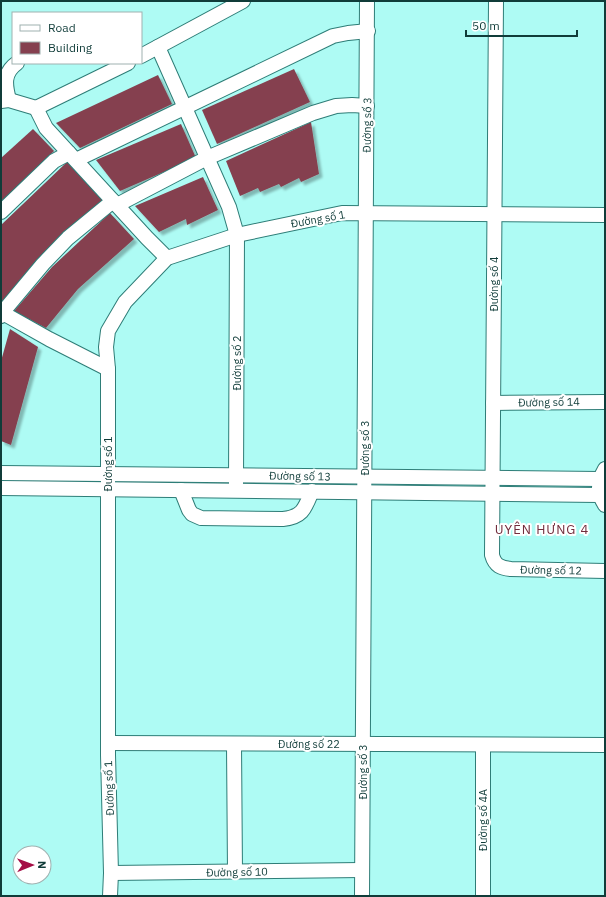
<svg xmlns="http://www.w3.org/2000/svg" width="606" height="897" font-family="'IBM Plex Sans',sans-serif">
  <style>
    .building { fill: #85404f; filter: url(#shadow) }
    .lines { fill: none; stroke-linecap: round; stroke-linejoin: round }
    .minor-casing { stroke: #2e7d77; stroke-width: 16 }
    .minor { stroke: #fff; stroke-width: 14 }
    .labels { text-anchor: middle; stroke-width: 4; stroke-linejoin: round; paint-order: stroke }
    .street-label { font-size: 11px; fill: #103c39; stroke: #fff }
    .quarter-label { font-size: 13px; letter-spacing: 1px; fill: #722c3c; stroke: #fff }
  </style>
  <defs>
    <filter id="shadow"><feDropShadow dx="3.5" dy="3.5" stdDeviation="1" flood-color="#0004"/></filter>
  </defs>
  <rect width="100%" height="100%" fill="#aefbf4"/>
  <g class="building">
    <path d="M294 69 310 102 217 144 202 110Z"/>
    <path d="M158 75 172 104 80 148 56 123Z"/>
    <path d="M311 122 319 174 301 182 299 178 281 187 279 184 260 192 258 188 240 196 226 161Z"/>
    <path d="M181 124 196 158 120 191 96 160Z"/>
    <path d="M33 129 54 151 1 202V158Z"/>
    <path d="M67 162 102 200 44 254 1 303V225Z"/>
    <path d="M203 177 218 210 187 225 186 219 159 232 135 206Z"/>
    <path d="M110 213 134 239 78 289 46 328 14 311 52 267Z"/>
    <path d="M10 329 38 347 11 445 1 441V361Z"/>
  </g>
  <g class="lines">
    <g class="minor-casing">
      <g id="minor">
        <path d="M496 1 492 555C495 566 501 568 511 569L605 571"/>
        <path d="M158 47 229 207 237 235 236 484"/>
        <path d="M141 56 243 1"/>
        <path d="M9 100C5 85 3 73 17 63"/>
        <path d="M1 101 9 100 36 108 128 63"/>
        <path d="M36 108 46 128 147 238 167 258"/>
        <path d="M76 160 333 36 348 33 368 31"/>
        <path d="M117 205 207 158 313 113 336 106 352 105 367 106"/>
        <path d="M1 212 54 161 69 153"/>
        <path d="M1 312 49 339 108 369"/>
        <path d="M1 316 2 313 43 264 68 238 113 201"/>
        <path d="M493 403 605 402"/>
        <path d="M605 469C597 483 597 492 605 505"/>
        <path d="M1 473 599 479"/>
        <path d="M1 488 599 495"/>
        <path d="M181 490 189 510 192 514 201 518 283 519C303 517 305 508 312 491"/>
        <path d="M108 743 605 745"/>
        <path d="M234 744 235 872"/>
        <path d="M483 745V896"/>
        <path d="M111 873 362 870"/>
        <path d="M110 896 111 873 108 755V369L106 347 108 331 125 302 167 258 237 235 342 213 605 215"/>
        <path d="M362 896 367 1"/>
      </g>
    </g>
    <use href="#minor" class="minor"/>
  </g>
  <g class="labels">
    <g class="street-label">
      <text transform="translate(367 125) rotate(-89)" y="4">Đường số 3</text>
      <text transform="translate(318 219) rotate(-10)" y="4">Đường số 1</text>
      <text transform="translate(494 284) rotate(-90)" y="4">Đường số 4</text>
      <text transform="translate(237 363) rotate(-90)" y="4">Đường số 2</text>
      <text transform="translate(549 402) rotate(-1)" y="4">Đường số 14</text>
      <text transform="translate(365 448) rotate(-90)" y="4">Đường số 3</text>
      <text transform="translate(108 464) rotate(-90)" y="4">Đường số 1</text>
      <text transform="translate(300 476) rotate(1)" y="4">Đường số 13</text>
      <text transform="translate(551 570) rotate(1)" y="4">Đường số 12</text>
      <text x="309" y="748">Đường số 22</text>
      <text transform="translate(363 772) rotate(-90)" y="4">Đường số 3</text>
      <text transform="translate(109 788) rotate(-92)" y="4">Đường số 1</text>
      <text transform="translate(483 820) rotate(-90)" y="4">Đường số 4A</text>
      <text transform="translate(237 872) rotate(-1)" y="4">Đường số 10</text>
    </g>
    <g class="quarter-label">
      <text x="542" y="534">UYÊN HƯNG 4</text>
    </g>
  </g>
  <rect width="606" height="897" fill="none" stroke="#103c39" stroke-width="4"/>
  <rect x="12" y="12" width="130" height="52" fill="#ffffff" stroke="#9fb1b0"/>
  <rect x="20" y="25" width="20" height="6" fill="#ffffff" stroke="#9fb1b0"/>
  <text x="48" y="32" font-size="12" fill="#103c39">Road</text>
  <rect x="20" y="42" width="20" height="12" fill="#85404f" stroke="#9fb1b0"/>
  <text x="48" y="52" font-size="12" fill="#103c39">Building</text>
  <g transform="translate(32 865) rotate(89)"><circle r="19" fill="#ffffff" stroke="#9fb1b0"/>
  <path d="M0-3L7 15L0 10L-7 15Z" fill="#a50d46"/>
  <text y="-6" font-size="11" font-weight="bold" text-anchor="middle" fill="#103c39">N</text>
  </g>
  <path d="M466 30v6h111v-6" fill="none" stroke="#103c39" stroke-width="2"/>
  <text x="472" y="30" font-size="12" fill="#103c39" stroke="#ffffff" stroke-width="3" paint-order="stroke">50 m</text>
</svg>
